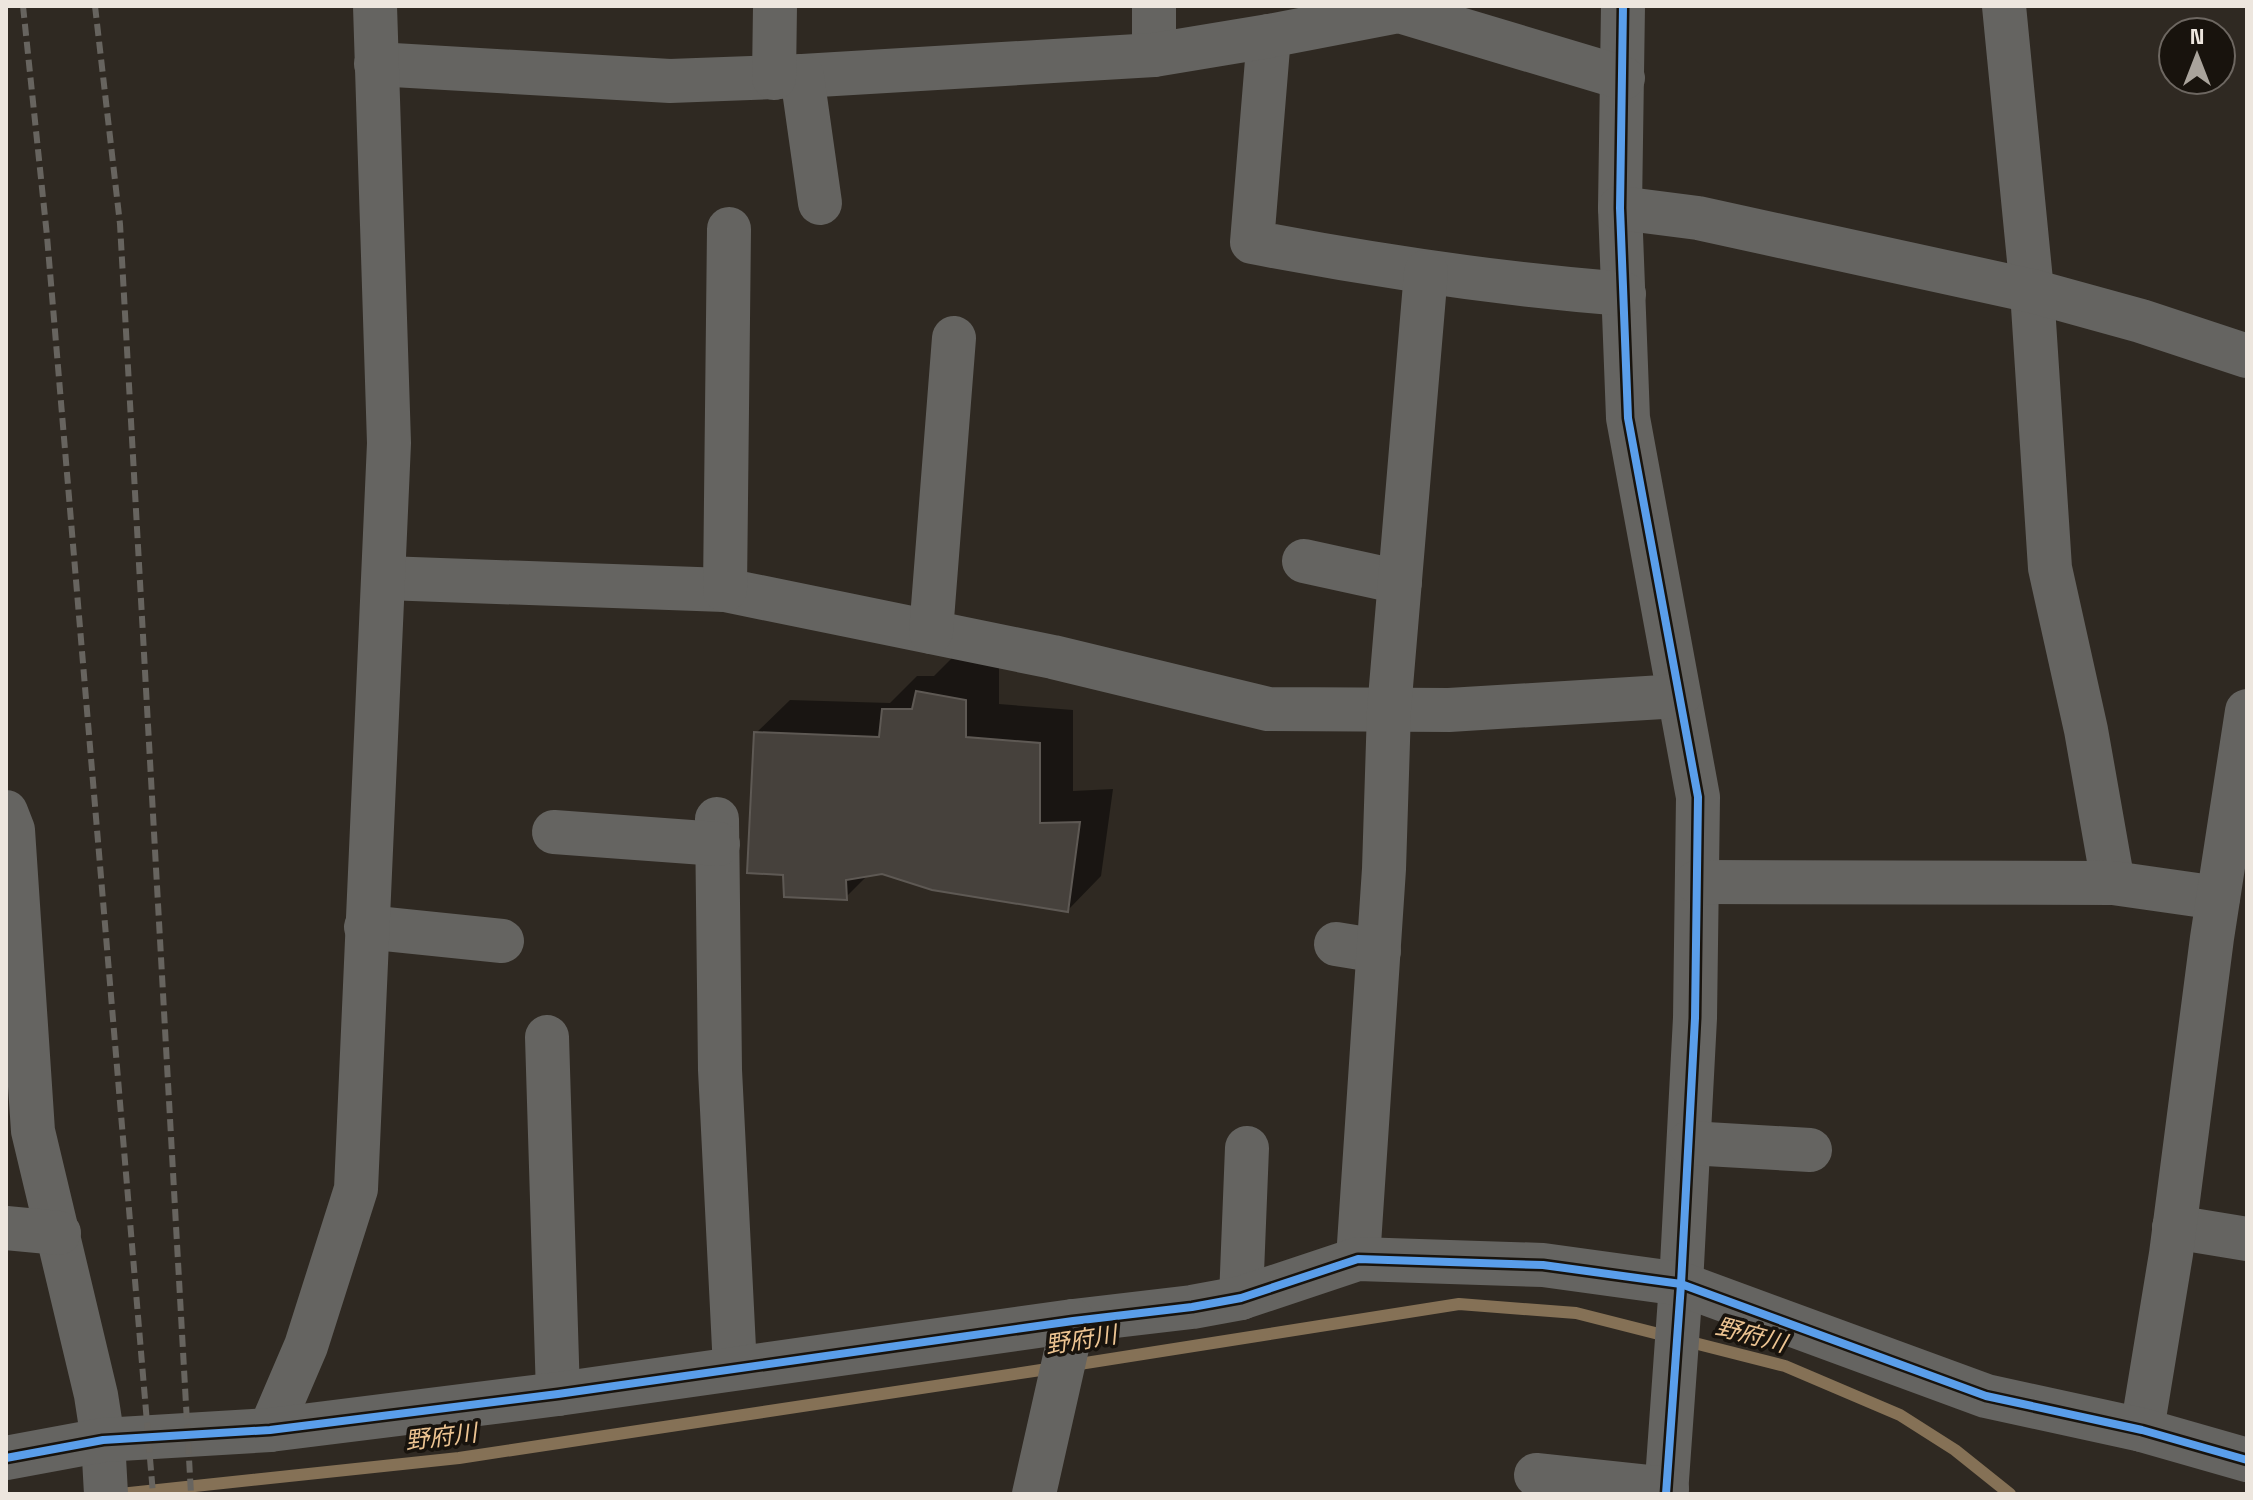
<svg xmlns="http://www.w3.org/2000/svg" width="2253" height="1500" font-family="'Space Grotesk','Noto Sans JP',sans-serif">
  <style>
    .shadow { fill: #0007 }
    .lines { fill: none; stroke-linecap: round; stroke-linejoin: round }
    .stream { stroke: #857156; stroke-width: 12 }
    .building { fill: #46413c; stroke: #5e5954; stroke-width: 2 }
    .minor { stroke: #656461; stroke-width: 44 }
    .rail { stroke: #67645f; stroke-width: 6; stroke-dasharray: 12 6; stroke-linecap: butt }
    .cycleway-casing { stroke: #18130d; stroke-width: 13 }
    .cycleway { stroke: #5a9eea; stroke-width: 8 }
    .labels { text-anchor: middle; stroke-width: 7; stroke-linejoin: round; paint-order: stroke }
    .water-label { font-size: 24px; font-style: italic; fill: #edc492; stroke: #18130d }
  </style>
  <rect width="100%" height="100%" fill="#2f2922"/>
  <path class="shadow" d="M952 658 999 667V704L1073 710V791L1113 789 1101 876 1068 910 882 872 869 874 846 897 785 873 756 733 790 700 890 703 917 676H934Z"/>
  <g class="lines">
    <g class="stream">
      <path d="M1073 1365 1459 1304 1576 1313 1785 1366 1900 1415 1955 1450 2010 1494"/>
      <path d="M120 1494 459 1458 1054 1368"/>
    </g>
  </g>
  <path class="building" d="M916 691 966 700V737L1040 743V823L1080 822 1068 912 932 890 882 874 846 880 847 900 784 897 783 875 747 873 754 732 879 737 882 709H912Z"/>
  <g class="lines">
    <g class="minor">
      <path d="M1623 6 1620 208 1628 418 1698 797 1695 1018 1681 1284 1666 1494"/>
      <path d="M2004 6 2032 291 2050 568 2086 730 2113 883"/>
      <path d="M1269 36 1252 242C1376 266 1499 284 1624 294"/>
      <path d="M1154 55V6"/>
      <path d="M376 64 670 81 802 76 1154 55 1269 36 1399 11 1623 78"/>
      <path d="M802 76 820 203"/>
      <path d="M774 78 775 6"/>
      <path d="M1620 208 1698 218 2032 291 2141 321 2247 356"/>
      <path d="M1304 561 1400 582"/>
      <path d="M385 578 725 590 1053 657 1268 709 1449 710 1679 696"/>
      <path d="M725 590 729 229"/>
      <path d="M931 632 954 338"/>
      <path d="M6 812 13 830 33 1131 96 1395 103 1440 106 1494"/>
      <path d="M717 819 720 1070 735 1368"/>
      <path d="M554 832 718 844"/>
      <path d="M1697 882 2113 883 2218 898"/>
      <path d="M366 927 502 941"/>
      <path d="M1336 944 1379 951"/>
      <path d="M547 1037 558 1394"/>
      <path d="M1689 1143 1810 1150"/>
      <path d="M2174 1227 2247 1239"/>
      <path d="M6 1228 59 1233"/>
      <path d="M1358 1259 1384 869 1389 710 1426 272"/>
      <path d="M1241 1298 1247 1148"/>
      <path d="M270 1430 306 1346 356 1189 389 443 375 6"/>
      <path d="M2142 1430 2171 1254 2212 938 2247 711"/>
      <path d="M6 1458 103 1440 270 1430 558 1394 1073 1321 1192 1307 1241 1298 1358 1259 1543 1265 1681 1284 1986 1396 2142 1430 2247 1460"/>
      <path d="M1536 1475 1667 1489"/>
      <path d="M1034 1494 1073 1321"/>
    </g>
    <g class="rail">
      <path d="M23 6 47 236 153 1494"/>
      <path d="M95 6 120 224 191 1494"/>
    </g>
    <g class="cycleway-casing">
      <g id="cycleway">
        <path d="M1623 6 1620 208 1628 418 1698 797 1695 1018 1681 1284 1666 1494"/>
        <path d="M6 1458 103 1440 270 1430 558 1394 1073 1321 1192 1307 1241 1298 1358 1259 1543 1265 1681 1284 1986 1396 2142 1430 2247 1460"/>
      </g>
    </g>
    <use href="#cycleway" class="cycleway"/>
  </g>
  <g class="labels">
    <g class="water-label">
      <text transform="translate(1751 1335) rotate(15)" y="8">野府川</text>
      <text transform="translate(1081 1340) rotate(-9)" y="8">野府川</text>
      <text transform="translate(441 1437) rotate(-7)" y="8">野府川</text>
    </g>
  </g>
  <rect width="2253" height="1500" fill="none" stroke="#ede6de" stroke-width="16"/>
  <g transform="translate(2197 56)"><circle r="38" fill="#18130d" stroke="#6d6761" stroke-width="2"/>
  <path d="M0-6L14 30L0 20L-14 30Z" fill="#aaa49c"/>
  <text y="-12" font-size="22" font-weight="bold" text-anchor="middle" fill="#ede6de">N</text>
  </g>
</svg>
